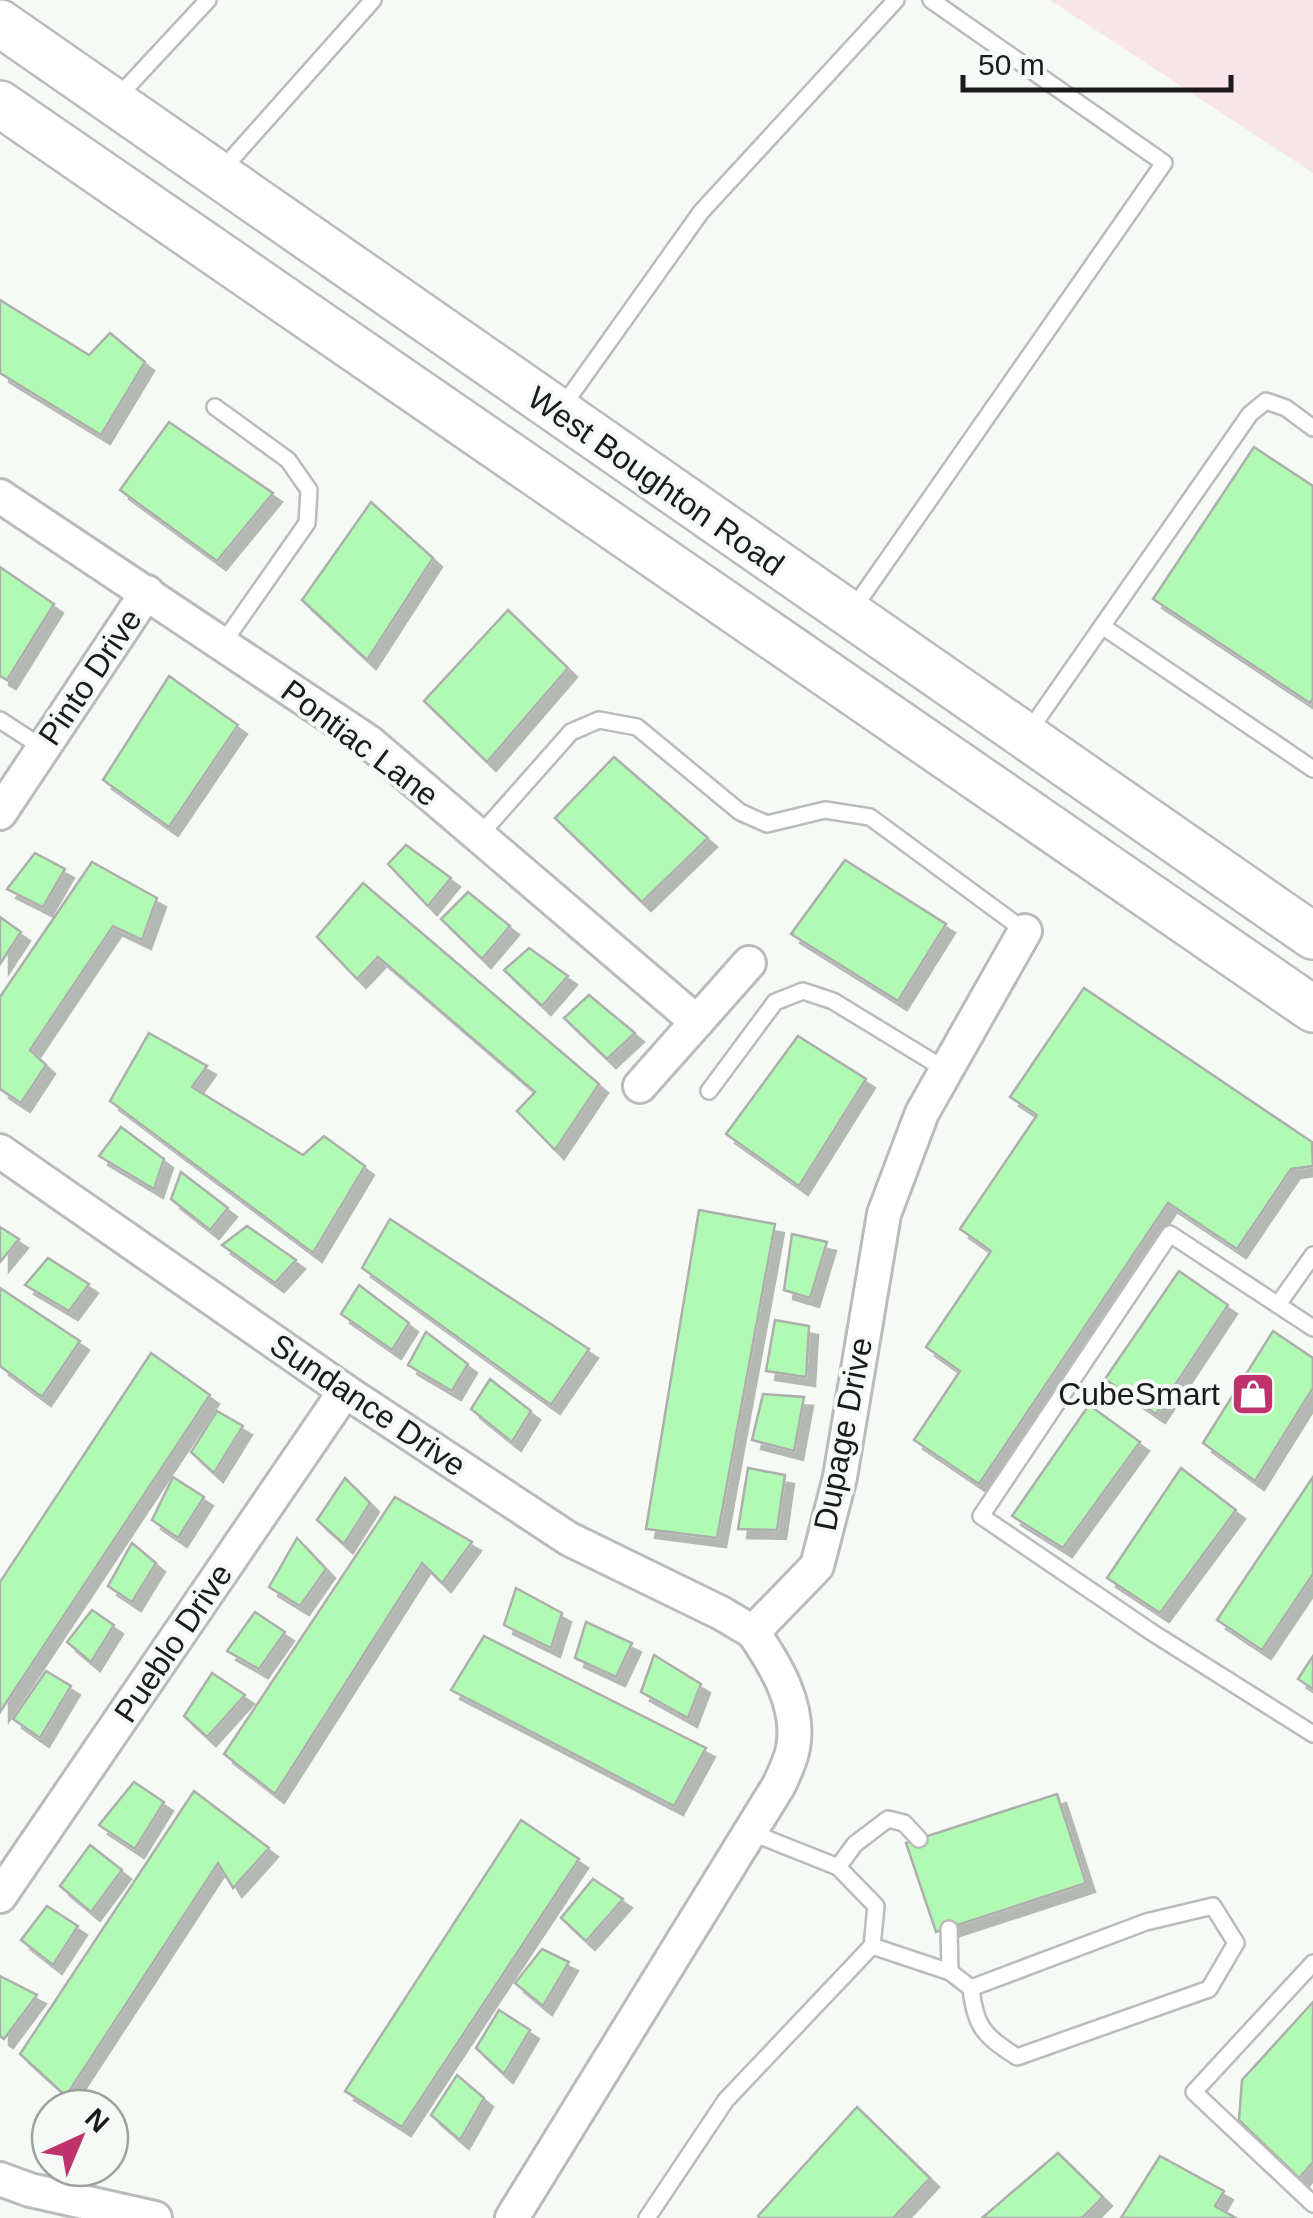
<svg xmlns="http://www.w3.org/2000/svg" width="1313" height="2218" font-family="Helvetica,sans-serif">
  <style>
    .green { fill: #f8e5e9 }
    .building { fill: #b1fab3; stroke: #acafac; stroke-width: 2.5; filter: url(#shadow) }
    .lines { fill: none; stroke-linecap: round; stroke-linejoin: round }
    .service-casing { stroke: #b9bcb9; stroke-width: 20 }
    .minor-casing { stroke: #b9bcb9; stroke-width: 38 }
    .secondary-casing { stroke: #b9bcb9; stroke-width: 50 }
    .service { stroke: #fff; stroke-width: 15 }
    .minor { stroke: #fff; stroke-width: 32 }
    .secondary { stroke: #fff; stroke-width: 45 }
    .labels { text-anchor: middle; stroke-width: 8; stroke-linejoin: round; paint-order: stroke }
    .street-label { font-size: 32px; fill: #1a1b1a; stroke: #f6faf6 }
    .poi-label { font-size: 32px; fill: #1a1b1a; stroke: #f6faf6; text-anchor: end }
  </style>
  <defs>
    <filter id="shadow"><feDropShadow dx="9" dy="9" stdDeviation="0" flood-color="#0004"/></filter>
  </defs>
  <rect width="100%" height="100%" fill="#f6faf6"/>
  <path class="green" d="M1050 0H1313V173Z"/>
  <g class="building">
    <path d="M0 300 89 355 110 333 145 362 101 435 0 373Z"/>
    <path d="M169 422 273 493 217 561 120 490Z"/>
    <path d="M1254 447 1313 486V698L1310 703 1153 599Z"/>
    <path d="M371 502 433 558 367 660 302 600Z"/>
    <path d="M0 567 54 604 7 680 0 676Z"/>
    <path d="M508 610 568 668 487 762 424 701Z"/>
    <path d="M169 676 238 725 169 827 103 780Z"/>
    <path d="M614 757 708 838 642 902 555 818Z"/>
    <path d="M406 845 451 878 428 906 388 864Z"/>
    <path d="M35 853 65 869 43 907 7 889Z"/>
    <path d="M845 860 946 924 898 1001 791 934Z"/>
    <path d="M92 862 157 898 142 940 113 926 30 1050 46 1065 21 1103 0 1089V997Z"/>
    <path d="M363 883 599 1084 555 1150 517 1111 535 1092 378 957 357 979 317 937Z"/>
    <path d="M468 892 510 926 482 959 441 919Z"/>
    <path d="M0 917 21 932 0 964Z"/>
    <path d="M529 948 568 976 542 1006 504 970Z"/>
    <path d="M1084 988 1312 1142 1313 1166 1291 1169 1237 1249 1168 1203 979 1484 914 1440 960 1371 926 1347 991 1251 960 1229 1037 1115 1010 1097Z"/>
    <path d="M589 995 635 1033 607 1059 564 1018Z"/>
    <path d="M149 1033 207 1066 192 1087 303 1155 324 1136 365 1166 313 1253 110 1101Z"/>
    <path d="M798 1036 866 1079 799 1186 726 1134Z"/>
    <path d="M121 1127 164 1159 154 1189 99 1156Z"/>
    <path d="M181 1172 228 1208 210 1230 171 1199Z"/>
    <path d="M699 1210 775 1224 717 1538 646 1529Z"/>
    <path d="M390 1219 589 1349 551 1405 362 1268Z"/>
    <path d="M247 1226 296 1260 275 1283 222 1245Z"/>
    <path d="M0 1227 19 1239 0 1262Z"/>
    <path d="M792 1234 827 1242 810 1298 784 1290Z"/>
    <path d="M48 1258 89 1284 69 1311 25 1285Z"/>
    <path d="M1179 1271 1228 1305 1156 1414 1105 1379Z"/>
    <path d="M359 1285 409 1323 392 1350 341 1314Z"/>
    <path d="M0 1288 80 1341 42 1397 0 1366Z"/>
    <path d="M775 1320 809 1326 806 1377 766 1371Z"/>
    <path d="M1273 1331 1313 1358V1388L1255 1481 1203 1443Z"/>
    <path d="M426 1332 468 1364 452 1391 408 1365Z"/>
    <path d="M151 1353 210 1395 0 1712V1582Z"/>
    <path d="M490 1379 531 1411 512 1442 471 1409Z"/>
    <path d="M763 1394 804 1397 794 1451 752 1440Z"/>
    <path d="M1089 1405 1140 1442 1063 1548 1012 1516Z"/>
    <path d="M217 1411 243 1426 214 1473 191 1452Z"/>
    <path d="M748 1468 785 1475 777 1530 738 1529Z"/>
    <path d="M1181 1468 1236 1510 1160 1613 1107 1578Z"/>
    <path d="M173 1477 204 1497 178 1538 152 1520Z"/>
    <path d="M1313 1477V1574L1262 1650 1217 1620Z"/>
    <path d="M345 1478 370 1503 344 1544 317 1520Z"/>
    <path d="M395 1497 472 1542 442 1583 422 1563 275 1794 224 1754Z"/>
    <path d="M297 1538 326 1569 300 1606 269 1587Z"/>
    <path d="M132 1543 156 1563 132 1602 108 1586Z"/>
    <path d="M516 1588 562 1613 551 1648 504 1625Z"/>
    <path d="M92 1610 114 1625 91 1662 67 1642Z"/>
    <path d="M255 1612 285 1632 259 1669 227 1651Z"/>
    <path d="M586 1622 632 1643 616 1677 575 1658Z"/>
    <path d="M484 1636 706 1748 674 1806 451 1690Z"/>
    <path d="M654 1655 701 1684 688 1718 641 1692Z"/>
    <path d="M1313 1656V1689L1298 1679Z"/>
    <path d="M46 1671 71 1686 40 1738 13 1719Z"/>
    <path d="M212 1673 245 1695 207 1737 184 1716Z"/>
    <path d="M134 1782 164 1802 135 1849 99 1825Z"/>
    <path d="M194 1791 269 1848 233 1888 218 1863 66 2096 20 2054Z"/>
    <path d="M1057 1794 1086 1883 936 1932 906 1843Z"/>
    <path d="M521 1820 579 1859 402 2127 345 2091Z"/>
    <path d="M90 1845 122 1870 91 1912 60 1886Z"/>
    <path d="M593 1879 623 1899 586 1941 561 1918Z"/>
    <path d="M47 1906 78 1926 53 1965 21 1940Z"/>
    <path d="M542 1949 569 1962 543 2006 515 1983Z"/>
    <path d="M0 1976 37 1995 4 2039 0 2036Z"/>
    <path d="M1313 2002V2162L1299 2178 1239 2120 1242 2080Z"/>
    <path d="M499 2010 530 2030 504 2074 476 2048Z"/>
    <path d="M457 2075 484 2098 460 2140 431 2115Z"/>
    <path d="M857 2107 930 2178 893 2218H760L758 2216Z"/>
    <path d="M1058 2153 1103 2197 1082 2218H982Z"/>
    <path d="M1160 2156 1224 2191 1215 2206 1236 2218H1121Z"/>
  </g>
  <g class="lines">
    <g class="service-casing">
      <g id="service">
        <path d="M116 99 208 0"/>
        <path d="M220 172 373 0"/>
        <path d="M215 407 288 460 309 490 307 523 223 643"/>
        <path d="M560 410 701 212 896 0"/>
        <path d="M851 612 1164 163 931 0"/>
        <path d="M1102 626 1313 769"/>
        <path d="M0 720 43 748"/>
        <path d="M1029 731 1250 414 1266 401 1286 408 1313 428"/>
        <path d="M479 836 571 732 599 720 637 727 740 812 767 824 825 810 870 817 1025 931"/>
        <path d="M709 1091 775 1002 803 991 833 1001 946 1070"/>
        <path d="M1279 1303 1313 1255"/>
        <path d="M1313 1328 1170 1234 981 1516 1153 1633 1313 1734"/>
        <path d="M838 1867 855 1844 888 1819 904 1823 919 1839"/>
        <path d="M949 1929 950 1972"/>
        <path d="M872 1946 950 1972 971 1988C975 2028 985 2036 1017 2057L1209 1989 1236 1943 1213 1906 1146 1922 971 1988"/>
        <path d="M1313 1963 1194 2092 1313 2204"/>
        <path d="M647 2218 726 2100 872 1946 876 1906 838 1867 750 1832"/>
      </g>
    </g>
    <g class="minor-casing">
      <g id="minor">
        <path d="M0 496 369 742 697 1022"/>
        <path d="M0 813 147 592"/>
        <path d="M640 1086 749 963"/>
        <path d="M0 1151 345 1391 569 1539 721 1613 753 1632"/>
        <path d="M0 1896 345 1391"/>
        <path d="M0 2179 30 2190 155 2218"/>
        <path d="M512 2218 779 1785C784 1774 791 1760 793 1748 801 1706 775 1664 753 1632L817 1566 840 1477 884 1214 922 1113 1025 931"/>
      </g>
    </g>
    <g class="secondary-casing">
      <g id="secondary">
        <path d="M0 23 1313 936"/>
        <path d="M0 104 1313 1009"/>
      </g>
    </g>
    <use href="#service" class="service"/>
    <use href="#minor" class="minor"/>
    <use href="#secondary" class="secondary"/>
  </g>
  <defs>
    <g id="shop-square" transform="scale(2.25)"><rect x="-9" y="-9" width="18" height="18" rx="4" fill="#be336b" stroke="#f6faf6"/><path d="M-5-2.5h2.3a2.7 3.5 0 0 1 5.4 0H5L5.5 6h-11ZM-1.5-2.5h3a1.5 2.3 0 0 0-3 0Z" fill="#fff"/></g>
  </defs>
  <g fill-rule="evenodd">
    <use href="#shop-square" x="1253" y="1394"/>
  </g>
  <g class="labels">
    <g class="street-label">
      <text transform="translate(656 481) rotate(35)" y="11">West Boughton Road</text>
      <text transform="translate(90 677) rotate(-56)" y="11">Pinto Drive</text>
      <text transform="translate(360 743) rotate(37)" y="11">Pontiac Lane</text>
      <text transform="translate(368 1405) rotate(34)" y="11">Sundance Drive</text>
      <text transform="translate(843 1434) rotate(-79)" y="11">Dupage Drive</text>
      <text transform="translate(173 1643) rotate(-56)" y="11">Pueblo Drive</text>
    </g>
    <g class="poi-label">
      <text x="1220" y="1405">CubeSmart</text>
    </g>
  </g>
  <g transform="translate(80 2138) rotate(44)"><circle r="48" fill="#f6faf6" stroke="#9ea19e" stroke-width="2.5"/>
  <path d="M0-8L18 38L0 25L-18 38Z" fill="#be336b"/>
  <text y="-15" font-size="28" font-weight="bold" text-anchor="middle" fill="#1a1b1a">N</text>
  </g>
  <path d="M963 75v15h268v-15" fill="none" stroke="#1a1b1a" stroke-width="5"/>
  <text x="978" y="75" font-size="30" fill="#1a1b1a" stroke="#f6faf6" stroke-width="8" paint-order="stroke">50 m</text>
</svg>
